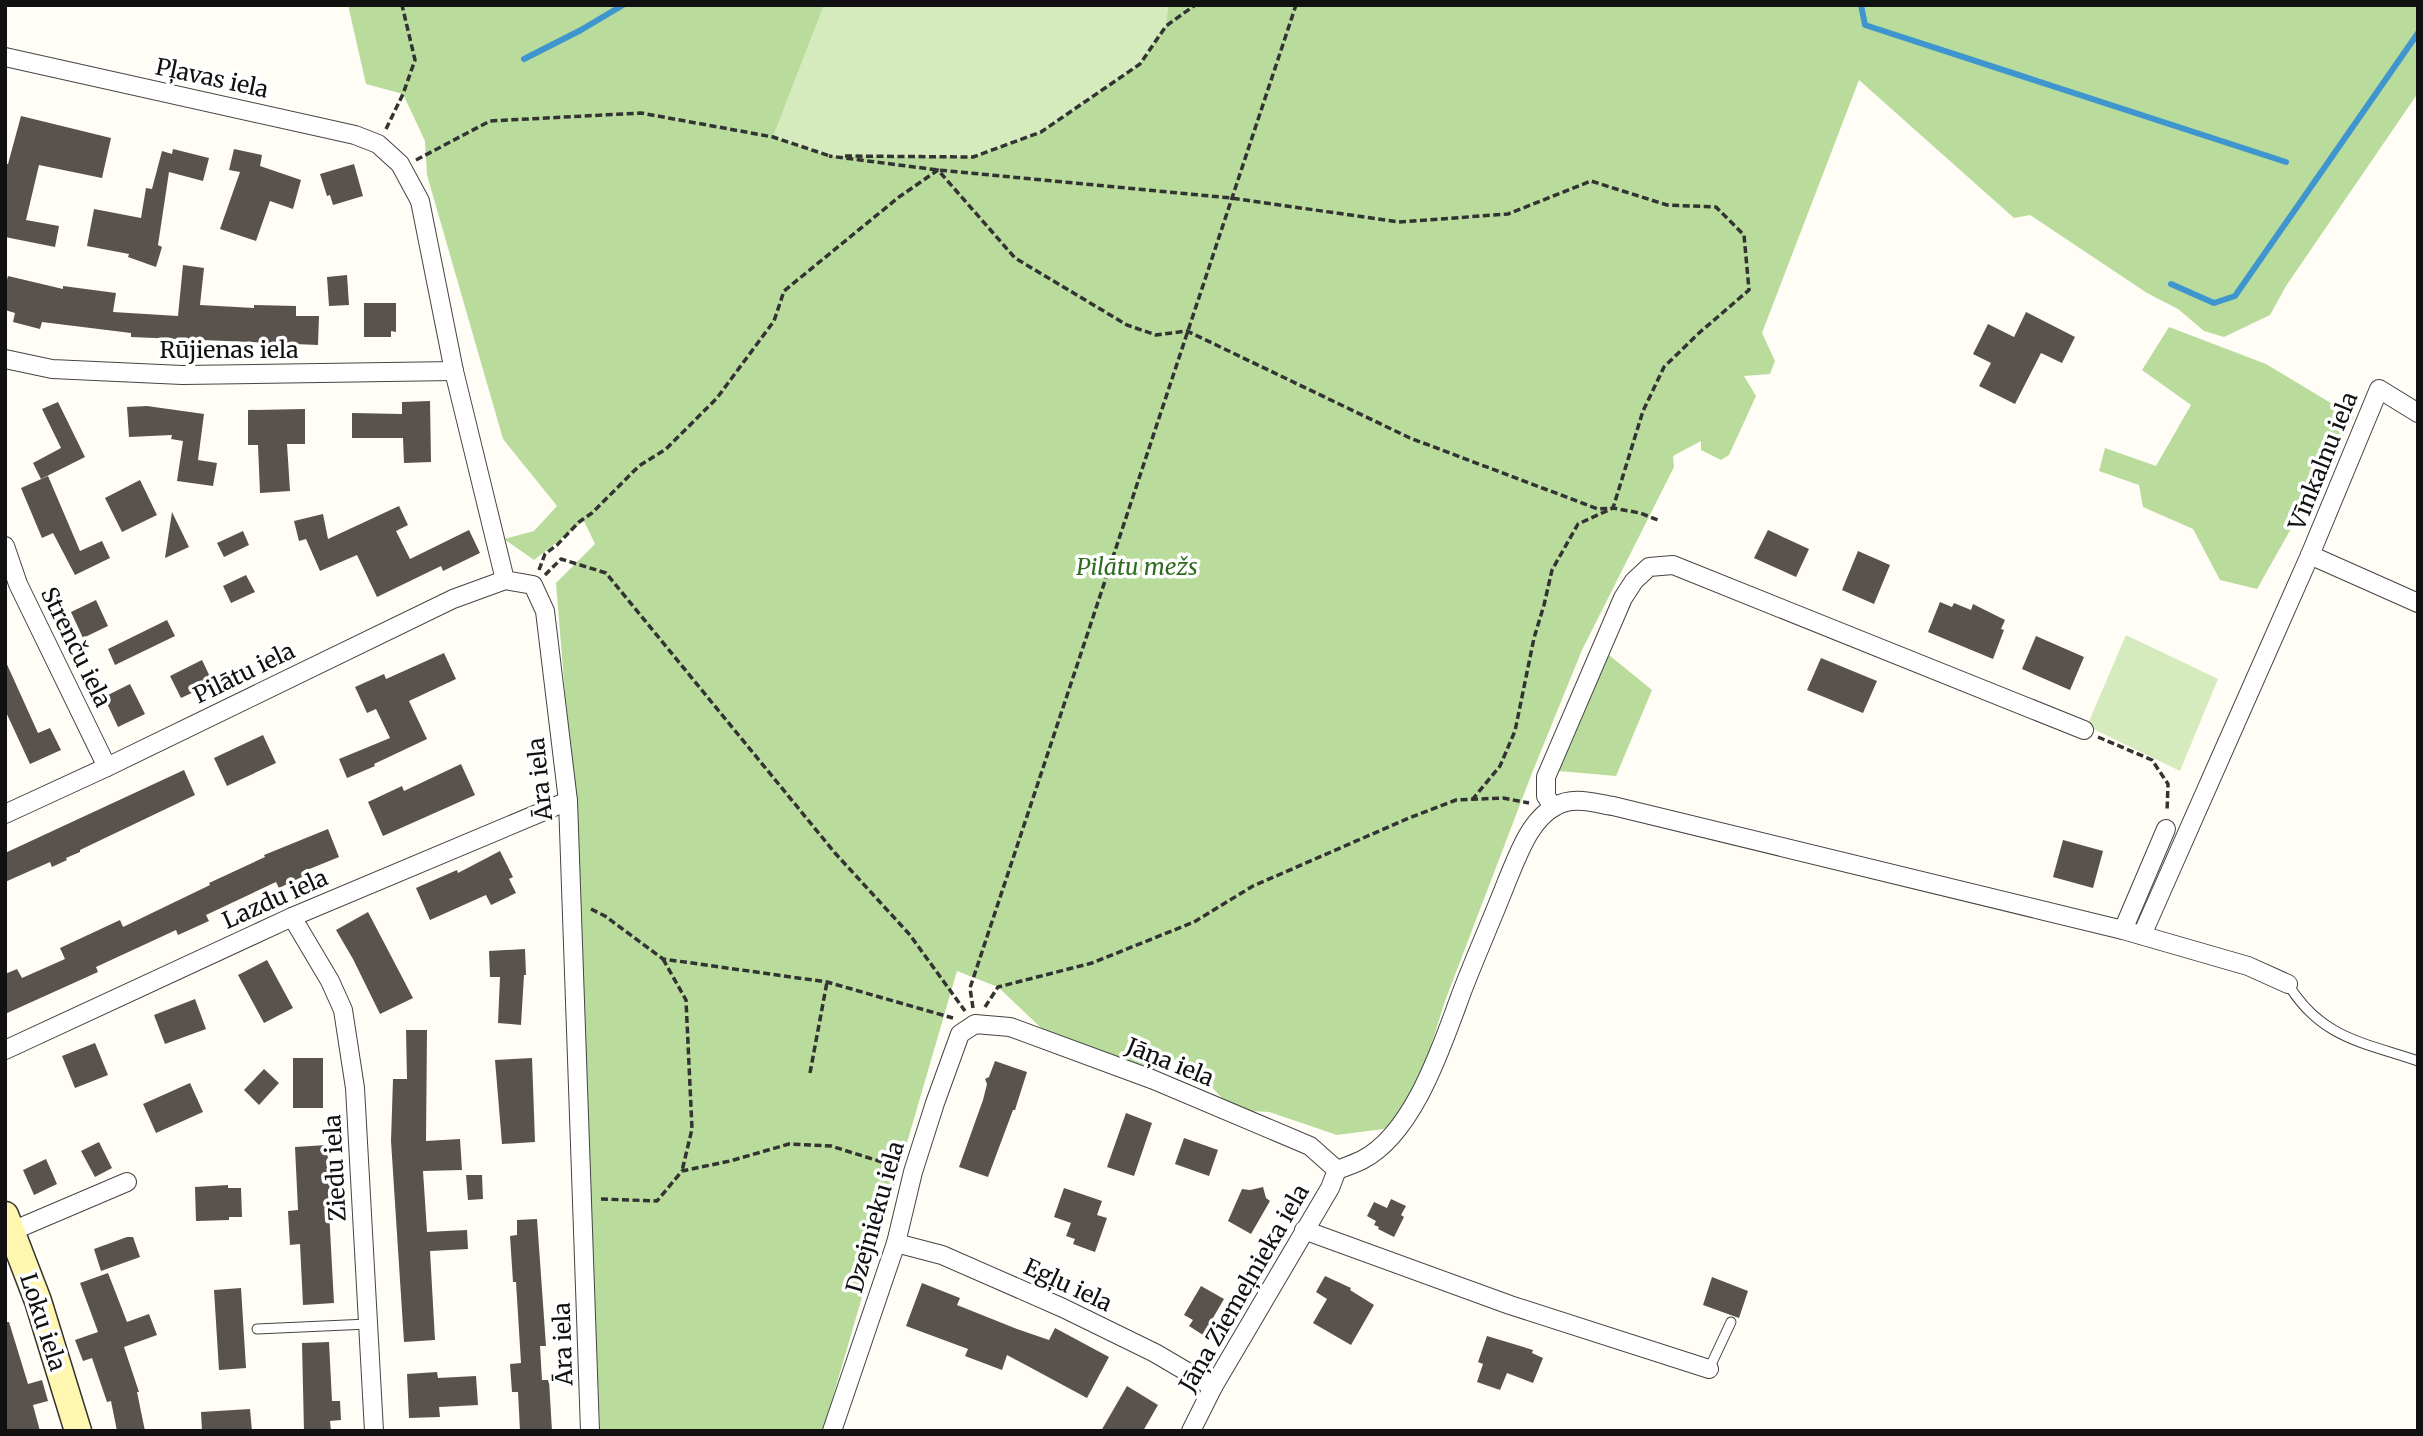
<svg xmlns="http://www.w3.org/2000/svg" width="2423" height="1436" font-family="Merriweather,serif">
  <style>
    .green { fill: #d5ebbd }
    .forest { fill: #b9dc9c }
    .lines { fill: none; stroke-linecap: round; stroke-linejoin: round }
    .stream { stroke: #3f96cf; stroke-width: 6 }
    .building { fill: #5a524d }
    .lane-casing { stroke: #444; stroke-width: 11 }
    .street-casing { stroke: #444; stroke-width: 20 }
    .secondary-casing { stroke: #333; stroke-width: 29 }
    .path { stroke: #333; stroke-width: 3.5; stroke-dasharray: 7 3.5; stroke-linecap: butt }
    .lane { stroke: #fff; stroke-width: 9 }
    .street { stroke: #fff; stroke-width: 18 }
    .secondary { stroke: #fff6b0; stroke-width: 26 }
    .labels { text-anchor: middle; stroke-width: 7; stroke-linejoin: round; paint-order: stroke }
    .street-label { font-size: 23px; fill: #111; stroke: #fff }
    .park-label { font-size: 23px; font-style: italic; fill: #2f6b1f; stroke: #fff }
  </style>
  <rect width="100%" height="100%" fill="#fffdf5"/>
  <g class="green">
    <path d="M824 5H1168L1166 26 1140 64 1041 132 973 157 829 156 773 137Z"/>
    <path d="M2126 635 2218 679 2180 771 2087 726Z"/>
  </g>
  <g class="forest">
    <path d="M348 5H824L773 137 829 156 973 157 1041 132 1140 64 1166 26 1168 5H2418V93L2286 286 2270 315 2224 337 2204 331 2178 309 2147 293 2030 215 2014 218 1859 80 1762 333 1775 361 1770 374 1744 376 1756 396 1729 455 1721 460 1701 450V441L1673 456 1674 467 1582 650 1532 773 1445 1001 1425 1065 1391 1128 1337 1135 1269 1112 1233 1110 1183 1056 1147 1073 1057 1043 998 987 957 971 823 1431H600L574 804 556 583 595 544 584 521 534 560 504 539 534 531 557 506 503 439 427 175 425 141 403 94 366 84Z"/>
    <path d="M2169 327 2266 364 2354 417 2257 589 2220 580 2193 529 2143 507 2139 485 2099 471 2105 448 2156 466 2191 405 2142 370Z"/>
    <path d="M1609 655 1652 690 1616 776 1559 771Z"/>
  </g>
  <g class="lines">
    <g class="stream">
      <path d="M1861 5 1865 25 2286 162"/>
      <path d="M524 59 581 30 623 5"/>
      <path d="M2171 284 2214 303 2235 296 2418 33"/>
    </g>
  </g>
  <g class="building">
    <path d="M21 116 111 138 102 178 39 165 26 220 59 226 55 247 5 237V164H8Z"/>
    <path d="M173 149 209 158 203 181 169 172 158 245 162 247 156 267 128 257 129 254 87 246 94 209 141 218 146 188 152 189 162 151 172 154Z"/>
    <path d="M234 149 262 155 260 166 301 180 293 209 270 201 256 241 220 229 240 172 229 170Z"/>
    <path d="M354 164 363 196 333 205 330 195 327 196 320 174Z"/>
    <path d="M183 265 204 268 200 305 254 308V305L296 306V316H319L318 345 131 337V333L42 322 40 329 13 322 15 313 5 310V287L8 276 63 289V286L116 293 113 312 178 316Z"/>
    <path d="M347 275 349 305 329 306 327 277Z"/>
    <path d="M364 303H396V332L391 331V337H364Z"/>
    <path d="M2026 312 2075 337 2062 363 2041 353 2015 404 1979 386 1991 363 1973 354 1988 324 2014 337Z"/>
    <path d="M430 401 431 462 404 463 403 438H352V413L402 414V402Z"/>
    <path d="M58 402 85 457 41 479 33 463 61 448 42 409Z"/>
    <path d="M147 406 204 414 198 460 217 463 213 486 177 481 183 441 171 439 172 435 129 437 127 407Z"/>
    <path d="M305 409V444H287L290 491 260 493 258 445H248V410Z"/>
    <path d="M48 476 80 551 102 541 110 558 75 575 53 533 42 538 21 488Z"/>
    <path d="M140 480 157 515 122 532 105 498Z"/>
    <path d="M399 506 408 525 396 531 410 559 469 530 480 553 443 571 441 566 377 597 357 555 320 571 306 539 299 541 294 521 323 514 328 539Z"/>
    <path d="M172 512 189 547 165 558Z"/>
    <path d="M1768 530 1809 549 1796 577 1754 558Z"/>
    <path d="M243 531 249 545 224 557 217 543Z"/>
    <path d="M1858 551 1890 565 1874 604 1842 590Z"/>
    <path d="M246 575 255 592 231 603 223 586Z"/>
    <path d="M96 600 108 626 83 638 71 612Z"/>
    <path d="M1940 602 1952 607 1954 603 1971 610 1973 604 2005 620 2001 629 2004 630 1993 659 1928 632Z"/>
    <path d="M167 620 175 636 115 665 108 649Z"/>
    <path d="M2036 636 2084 657 2070 690 2022 669Z"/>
    <path d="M444 653 456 679 409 701 427 739 374 764 375 766 347 778 339 759 390 738 376 709 367 713 355 687 384 674 386 679Z"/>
    <path d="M1821 658 1877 681 1863 713 1807 690Z"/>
    <path d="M5 660 38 733 50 728 61 750 30 764 5 710Z"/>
    <path d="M202 660 213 683 181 698 170 676Z"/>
    <path d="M130 684 145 714 118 727 104 697Z"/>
    <path d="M263 735 276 763 227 786 214 758Z"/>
    <path d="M461 764 475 795 383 836 368 802 402 786 404 791Z"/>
    <path d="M184 770 195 795 80 850V852L66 858 67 860 52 867 50 862 5 882V853Z"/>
    <path d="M328 829 339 857 307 870 308 874 279 888 276 882 206 915 209 921 178 935 176 930 96 967 98 972 5 1014V974L17 969 22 978 65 959 60 948 120 920 123 927 210 885 209 883 265 857 264 855Z"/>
    <path d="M2063 840 2103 851 2093 888 2053 877Z"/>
    <path d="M500 851 513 877 509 879 516 893 491 905 486 895 430 920 416 888 457 870 458 873Z"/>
    <path d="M368 912 413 998 380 1014 353 959 336 930Z"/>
    <path d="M525 949 526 975H524L521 1025 498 1023 500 977H490L489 951Z"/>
    <path d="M267 960 293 1008 264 1023 238 975Z"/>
    <path d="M195 999 206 1029 165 1044 154 1015Z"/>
    <path d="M406 1030H427L426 1141 460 1139 462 1170 423 1171 427 1232 467 1230 468 1249 430 1251 435 1340 404 1342 391 1141 393 1079H407Z"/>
    <path d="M95 1043 108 1075 75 1088 62 1056Z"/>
    <rect x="293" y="1058" width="30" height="50"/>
    <path d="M532 1058 535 1142 502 1144 495 1060Z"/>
    <path d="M995 1061 1027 1072 1015 1110H1013L988 1177 959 1167 983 1100 987 1084 985 1079 989 1077Z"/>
    <path d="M264 1069 279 1083 259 1105 244 1090Z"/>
    <path d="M190 1083 203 1112 156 1133 143 1104Z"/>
    <path d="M1126 1113 1152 1123 1134 1176 1107 1167Z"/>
    <path d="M1184 1138 1218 1150 1209 1176 1175 1164Z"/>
    <path d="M99 1142 112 1168 95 1177 81 1151Z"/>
    <path d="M327 1145 330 1192H328L334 1303 303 1305 300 1244 290 1245 288 1211 298 1210 295 1147Z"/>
    <path d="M46 1159 57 1184 34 1195 23 1170Z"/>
    <path d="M466 1175H482L483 1199 468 1200Z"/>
    <path d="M228 1185V1188H241L242 1217H229V1220L196 1221 195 1187Z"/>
    <path d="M1263 1187 1266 1198 1270 1201 1251 1234 1228 1221 1242 1189 1250 1190Z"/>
    <path d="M1064 1188 1102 1201 1097 1215 1107 1218 1095 1252 1073 1244 1075 1239 1066 1236 1071 1223 1054 1217Z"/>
    <path d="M1391 1199 1406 1206 1401 1215 1404 1217 1394 1237 1378 1229 1379 1227 1374 1225 1376 1221 1367 1216 1374 1202 1387 1208Z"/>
    <path d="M537 1219 546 1346H540L542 1380H549L552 1431H520L518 1392H512L510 1364 521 1363 516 1282H513L510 1236 517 1235V1220Z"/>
    <path d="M127 1237H133L140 1257 101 1271 94 1249Z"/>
    <path d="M108 1273 127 1322 149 1314 157 1335 124 1347 139 1392H137L145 1431H117L111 1401 107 1402 92 1358 83 1361 75 1340 98 1332 80 1283Z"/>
    <path d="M1325 1276 1351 1288 1350 1290 1374 1305 1351 1345 1313 1323 1327 1299 1316 1292Z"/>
    <path d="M1712 1277 1748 1291 1739 1318 1703 1305Z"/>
    <path d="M922 1283 960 1298 957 1305 1017 1329 1049 1340 1055 1328 1109 1357 1087 1398 1007 1355 1002 1370 965 1356 968 1349 906 1326Z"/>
    <path d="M1201 1286 1224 1299 1203 1335 1189 1326 1193 1320 1184 1315Z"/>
    <path d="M241 1288 246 1368 219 1370 214 1290Z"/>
    <path d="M5 1322H9L28 1384 42 1380 48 1401 33 1405 40 1431H7L5 1423Z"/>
    <path d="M1487 1336 1533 1350 1532 1353 1543 1358 1533 1383 1507 1373 1500 1390 1477 1382 1483 1364 1478 1362Z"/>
    <path d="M329 1342 332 1401H340L341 1420 330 1421 331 1431H304L302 1343Z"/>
    <path d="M437 1372 438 1378 476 1376 478 1405 439 1407 440 1417 409 1418 407 1374Z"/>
    <path d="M1127 1386 1158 1405 1143 1431H1101Z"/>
    <path d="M250 1409 252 1431H202L201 1412Z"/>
  </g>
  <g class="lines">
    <g class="lane-casing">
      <g id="lane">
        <path d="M2288 984C2321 1038 2362 1042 2418 1061"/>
        <path d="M257 1329 368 1324"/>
        <path d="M1709 1369 1731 1322"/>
      </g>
    </g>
    <g class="street-casing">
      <g id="street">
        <path d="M5 57 355 135 378 144 400 164 420 201 454 371 505 580 533 585 545 611 568 801 590 1431"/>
        <path d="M5 359 52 369 182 375 454 371"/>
        <path d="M5 546 18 584 107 767"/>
        <path d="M2310 555 2379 389 2418 413"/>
        <path d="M1553 807 1546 796V777L1623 598 1634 581 1649 567 1673 565 2084 730"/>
        <path d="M5 814 107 767 453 599 505 580"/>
        <path d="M292 917 330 981 343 1010 355 1088 374 1431"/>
        <path d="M2123 930 2166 829"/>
        <path d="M2142 935 2310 555 2418 603"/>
        <path d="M5 1050 292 917 568 801"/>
        <path d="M1337 1170C1345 1167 1354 1164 1362 1160 1415 1133 1443 1042 1463 989 1477 953 1493 917 1507 881 1518 855 1530 819 1556 806 1573 796 1594 803 1613 806L2123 930 2248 966 2288 984"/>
        <path d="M1304 1230 1510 1305 1709 1369"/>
        <path d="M12 1231 127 1182"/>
        <path d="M896 1243 942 1255 1063 1308 1155 1353 1213 1387"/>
        <path d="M832 1431 896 1243 913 1172 935 1103 960 1034 975 1024 1010 1027 1154 1080 1310 1146 1337 1170"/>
        <path d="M1191 1431 1213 1387 1330 1188 1337 1170"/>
      </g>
    </g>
    <g class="secondary-casing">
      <path id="secondary" d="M5 1215 38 1301 78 1431"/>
    </g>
    <g class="path">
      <path d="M386 129 403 94 415 60 402 5"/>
      <path d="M845 156 973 157 1041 132 1140 64 1166 26 1195 5"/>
      <path d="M416 160 490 121 641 113 773 137 830 156"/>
      <path d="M539 570 545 554 557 545 579 522 592 513 639 466 666 449 717 398 774 321 784 291 899 197 938 170 1015 258 1127 325 1156 335 1187 331 1410 438 1598 509 1613 508 1643 411 1664 367 1699 333 1749 290 1744 235 1716 207 1667 205 1591 181 1508 214 1399 222 1231 198 938 170 829 156"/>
      <path d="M545 575 561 559 606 573 835 853 910 935 965 1011"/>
      <path d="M2098 737 2152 760 2168 784 2167 812"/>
      <path d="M1472 800 1500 766 1515 731 1534 638 1544 605 1552 570 1578 524 1613 508 1640 513 1658 520"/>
      <path d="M591 909 605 916 663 959 827 982 953 1018"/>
      <path d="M663 959 686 1000 692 1129 682 1171"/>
      <path d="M985 1007 998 987 1092 963 1194 922 1253 886 1409 818 1456 800 1503 798 1529 803"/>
      <path d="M973 1008 970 988 1296 5"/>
      <path d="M810 1073 827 982"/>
      <path d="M601 1199 657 1201 682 1171 730 1161 789 1144 831 1146 898 1167"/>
    </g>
    <use href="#lane" class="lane"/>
    <use href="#street" class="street"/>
    <use href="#secondary" class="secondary"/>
  </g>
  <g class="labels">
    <g class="street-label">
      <text transform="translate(212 78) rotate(12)" y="8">Pļavas iela</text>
      <text x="229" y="358">Rūjienas iela</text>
      <text transform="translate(2323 461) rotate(-68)" y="8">Vīnkalnu iela</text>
      <text transform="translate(76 647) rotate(64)" y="8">Strenču iela</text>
      <text transform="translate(244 673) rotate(-26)" y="8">Pilātu iela</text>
      <text transform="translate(540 779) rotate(-96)" y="8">Āra iela</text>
      <text transform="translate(275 899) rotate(-24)" y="8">Lazdu iela</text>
      <text transform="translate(1170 1062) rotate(22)" y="8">Jāņa iela</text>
      <text transform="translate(335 1168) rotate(-93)" y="8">Ziedu iela</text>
      <text transform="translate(875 1217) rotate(-74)" y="8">Dzejnieku iela</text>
      <text transform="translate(1068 1285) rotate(25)" y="8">Egļu iela</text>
      <text transform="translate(1244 1288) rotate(-60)" y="8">Jāņa Ziemeļnieka iela</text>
      <text transform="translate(43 1322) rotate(72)" y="8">Loku iela</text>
      <text transform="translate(563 1344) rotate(-92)" y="8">Āra iela</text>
    </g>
    <g class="park-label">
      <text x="1137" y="575">Pilātu mežs</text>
    </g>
  </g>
  <rect width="2423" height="1436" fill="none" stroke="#111111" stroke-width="14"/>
</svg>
